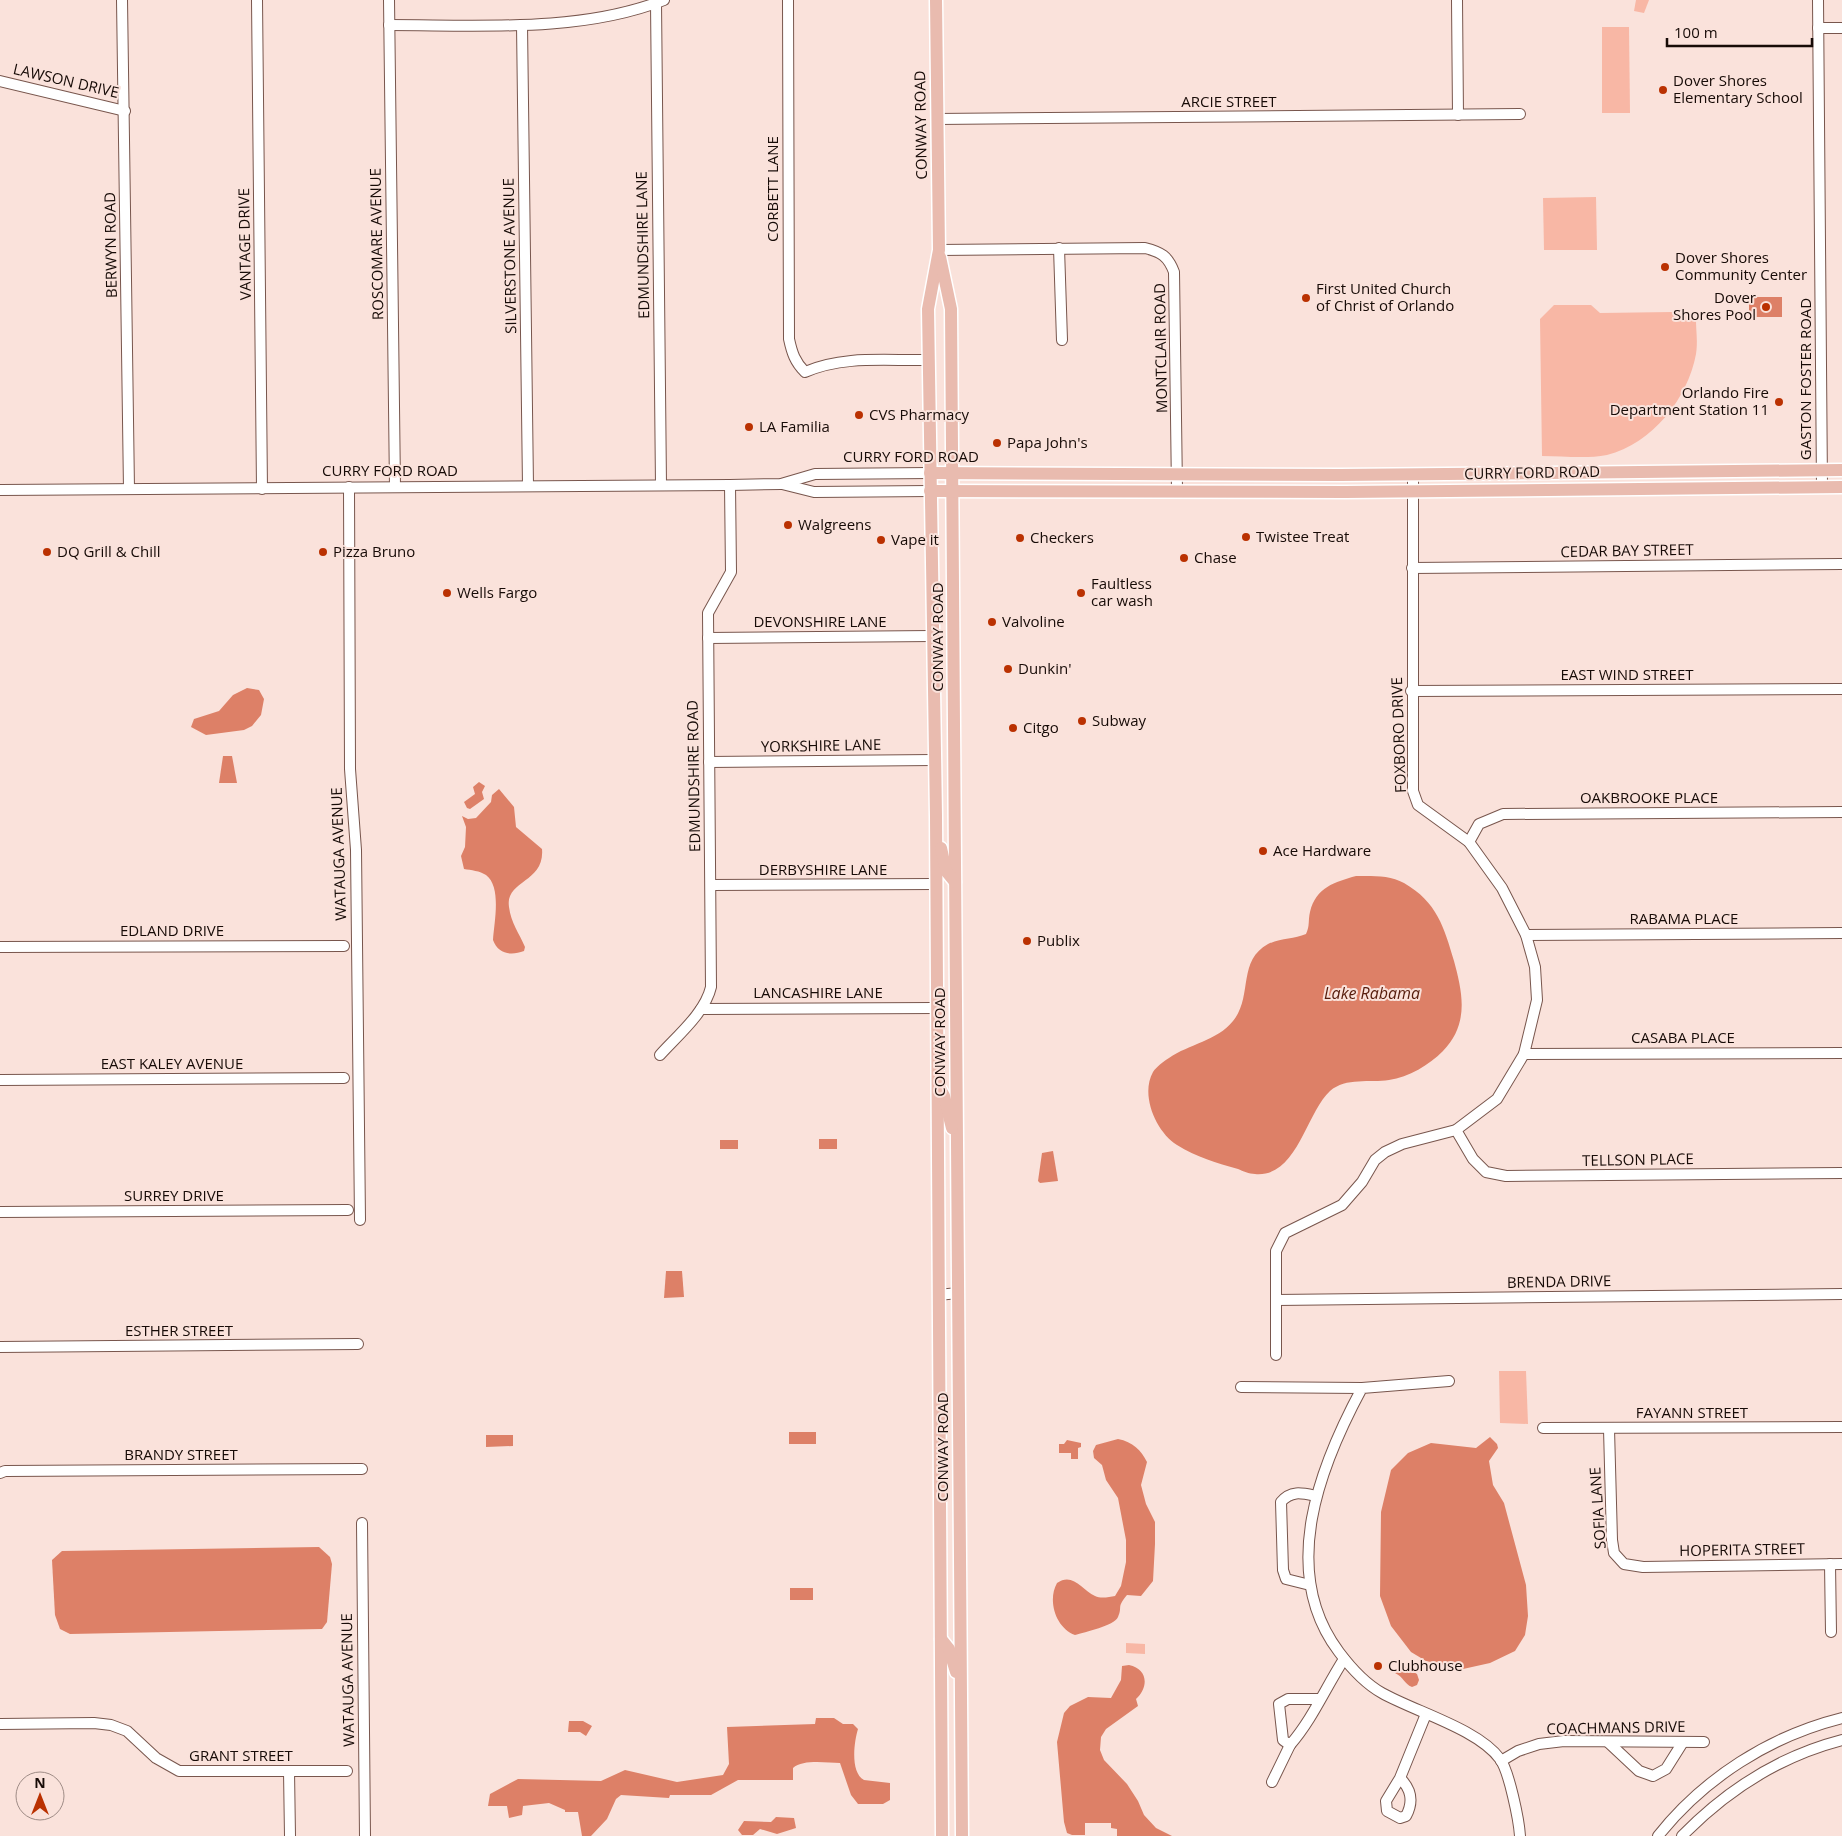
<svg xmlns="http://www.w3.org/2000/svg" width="1842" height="1836" font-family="'Open Sans',sans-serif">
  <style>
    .green { fill: #f8b7a5 }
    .water { fill: #dd8067 }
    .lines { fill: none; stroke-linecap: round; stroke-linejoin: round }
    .minor-casing { stroke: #78564d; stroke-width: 12 }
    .major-casing { stroke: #fff; stroke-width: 15 }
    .minor { stroke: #fff; stroke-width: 10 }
    .major { stroke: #e9bbaf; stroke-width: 12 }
    .poi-dot { fill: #ba3101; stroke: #fae2db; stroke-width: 2 }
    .labels { text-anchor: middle; stroke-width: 4; stroke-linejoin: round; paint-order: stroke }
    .street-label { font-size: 15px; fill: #170b07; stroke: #fae2db }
    .poi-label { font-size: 15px; fill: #170b07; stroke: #fae2db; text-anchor: start }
    .water-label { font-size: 16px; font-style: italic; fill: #561b0b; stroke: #fae2db }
  </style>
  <rect width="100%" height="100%" fill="#fae2db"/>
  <g class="green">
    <path d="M1636 0H1649L1644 13 1634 11Z"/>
    <path d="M1602 27H1629L1630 113H1602Z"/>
    <path d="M1596 197 1597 250H1544L1543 198Z"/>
    <path d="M1554 305H1591L1600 313 1672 312 1696 320C1696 331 1698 343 1696 354 1688 398 1652 444 1607 455 1586 459 1563 456 1542 456L1540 319Z"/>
    <path d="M1499 1371H1526L1528 1424 1500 1423Z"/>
    <path d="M1126 1643 1145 1644V1654L1126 1653Z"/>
  </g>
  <g class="water">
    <rect x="1749" y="297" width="33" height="20"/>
    <path d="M247 688 259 690 264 699 261 715 252 726 244 730 206 735 191 727 194 719 219 711 233 695Z"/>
    <path d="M223 756H232L237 783H219Z"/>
    <path d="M479 782 485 786 482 792 484 799 470 809 467 808 464 802 475 794 473 787Z"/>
    <path d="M499 789 514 807 516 827 542 849C545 883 505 880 509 907 511 923 519 933 525 947L524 951C511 956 498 954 493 940 494 923 502 887 486 875 480 871 471 870 464 869L461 856 465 847 466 827 462 816 468 819 476 818 491 802 492 795Z"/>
    <path d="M1356 876C1372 876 1390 875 1404 883 1437 902 1444 927 1454 961 1463 994 1469 1024 1443 1051 1429 1065 1409 1077 1389 1080 1370 1083 1346 1077 1330 1091 1306 1113 1297 1178 1255 1174 1249 1174 1243 1171 1238 1169 1217 1163 1196 1157 1177 1145 1156 1132 1140 1095 1153 1072 1156 1067 1164 1061 1169 1058 1189 1044 1217 1041 1233 1021 1253 997 1237 961 1268 944 1281 938 1294 939 1306 934 1310 926 1308 920 1310 912 1316 887 1335 882 1356 876Z"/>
    <path d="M837 1139V1149H819V1139Z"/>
    <rect x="720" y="1140" width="18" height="9"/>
    <path d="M1053 1151 1058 1181 1040 1183 1038 1181 1042 1153Z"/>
    <path d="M666 1271H682L684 1297 664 1298Z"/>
    <rect x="789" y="1432" width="27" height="12"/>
    <path d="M486 1435H513V1446L486 1447Z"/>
    <path d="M1490 1437 1497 1444 1498 1448 1489 1461 1493 1485 1504 1503 1526 1585 1528 1616 1525 1635 1515 1651 1490 1663 1463 1669 1426 1661 1411 1652 1391 1626 1380 1596 1381 1512 1391 1470 1408 1453 1431 1443 1476 1448Z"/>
    <path d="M1118 1439C1133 1442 1141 1450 1147 1462L1141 1485 1146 1504 1155 1522V1544L1153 1581 1141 1596 1127 1595C1116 1608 1123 1606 1118 1617 1114 1626 1085 1632 1075 1635 1056 1628 1047 1601 1057 1583 1073 1572 1082 1590 1095 1596 1101 1599 1109 1597 1115 1596L1121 1586 1126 1562V1540L1118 1498 1106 1480 1102 1465 1094 1458 1093 1451 1096 1445Z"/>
    <path d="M1067 1440 1081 1443V1447L1078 1448V1459H1071V1453H1059V1444H1064Z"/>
    <path d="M319 1547 330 1557 332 1564 327 1622 322 1629 70 1634 60 1629 55 1615 52 1560 62 1551Z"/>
    <rect x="790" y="1588" width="23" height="12"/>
    <path d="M1129 1665C1148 1669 1149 1687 1136 1699L1138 1706 1106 1729 1101 1737 1100 1750 1104 1760 1127 1784 1138 1801 1144 1815 1156 1828 1172 1836H1117V1829L1111 1828V1823H1085V1835H1072L1067 1833 1064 1822 1057 1742 1064 1713 1070 1706 1088 1697 1111 1698 1121 1680 1122 1666Z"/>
    <path d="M1405 1667 1417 1674 1419 1680 1417 1685 1412 1687C1404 1684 1404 1677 1395 1673L1397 1668Z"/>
    <path d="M816 1718H834L843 1724H853L858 1729C854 1742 850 1772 864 1780L890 1783V1800L883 1804H858L851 1795 840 1763C827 1763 803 1759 793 1768V1780H738L711 1795H670L669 1798 621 1795 616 1799 607 1819 591 1836H582L578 1812H565V1810L549 1803 523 1806 522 1815 509 1818 507 1806H488L490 1794 518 1779 601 1781 625 1770 677 1782 723 1775 729 1764 727 1727 815 1724Z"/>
    <path d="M569 1721H583L592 1726 586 1736 580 1732H568Z"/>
    <path d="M776 1817 794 1818 796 1828 777 1834 760 1829 753 1835H742L738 1830 744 1821 771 1822Z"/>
  </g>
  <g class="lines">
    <g class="minor-casing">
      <g id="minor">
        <path d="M122 0 129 489"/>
        <path d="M257 0 262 489"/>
        <path d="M389 0 395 487"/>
        <path d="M788 0 789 339C792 353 795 362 805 372 844 355 887 361 928 360"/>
        <path d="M1457 0 1458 115"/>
        <path d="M1818 0 1822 487"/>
        <path d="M656 3 661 485"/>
        <path d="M389 25C478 25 580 33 664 0"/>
        <path d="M522 25 528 486"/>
        <path d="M1818 28H1842"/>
        <path d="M0 81 125 111"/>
        <path d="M937 119 1520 114"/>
        <path d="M1059 248 1062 340"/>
        <path d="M939 250 1145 248C1161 252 1168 256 1174 272L1177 490"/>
        <path d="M782 484 814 492 930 491"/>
        <path d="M349 487 350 769 356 850 360 1220"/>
        <path d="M0 490 730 485 781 484 815 474 930 473"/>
        <path d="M1412 568 1842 564"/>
        <path d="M708 638 932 636"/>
        <path d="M1411 691 1842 689"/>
        <path d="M709 762 934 760"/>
        <path d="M1469 842 1479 824 1503 814 1842 812"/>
        <path d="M711 885 935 884"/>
        <path d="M1526 935 1842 933"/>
        <path d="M0 947 344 946"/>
        <path d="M701 1009 936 1008"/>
        <path d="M1524 1054 1842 1053"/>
        <path d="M660 1055C677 1036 705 1013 711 987L708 613 731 572 730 485"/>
        <path d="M0 1080 344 1078"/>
        <path d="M1456 1130 1473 1159 1486 1172 1506 1176 1842 1173"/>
        <path d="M0 1212 348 1210"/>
        <path d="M938 1295 958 1293"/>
        <path d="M1276 1300 1842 1294"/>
        <path d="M0 1347 358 1344"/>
        <path d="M1276 1355V1251L1285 1233 1342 1205 1362 1182 1375 1160 1385 1152 1402 1144 1456 1130 1497 1099 1524 1054 1537 1000 1535 967 1526 935 1502 888 1469 842 1418 805 1413 791V474"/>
        <path d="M1449 1381 1362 1388C1320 1466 1278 1571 1339 1652 1351 1668 1364 1683 1382 1693 1416 1712 1478 1729 1500 1759 1509 1771 1519 1820 1520 1836"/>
        <path d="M1241 1387 1362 1388"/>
        <path d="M1543 1428 1842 1427"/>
        <path d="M1609 1429 1612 1540 1614 1553 1624 1564 1643 1567 1842 1564"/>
        <path d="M0 1473 5 1471 362 1469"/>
        <path d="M362 1523 365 1836"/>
        <path d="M1830 1564 1831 1632"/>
        <path d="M1310 1585 1286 1579 1283 1570 1281 1502C1291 1490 1302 1493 1316 1496"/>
        <path d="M1320 1699H1288L1279 1704 1283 1740 1290 1745C1312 1720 1326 1687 1344 1659"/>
        <path d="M0 1724 94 1723 111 1725 127 1731 156 1758 179 1771H347"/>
        <path d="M1608 1742 1639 1771 1653 1776 1666 1769 1683 1742"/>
        <path d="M1501 1761 1518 1751 1539 1744 1564 1741 1704 1742"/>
        <path d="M289 1771 290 1836"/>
        <path d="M1400 1778C1411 1789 1414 1801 1406 1816L1400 1818 1387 1811 1386 1801 1400 1778 1426 1714"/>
        <path d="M1272 1782 1290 1745"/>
        <path d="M1658 1836C1704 1778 1770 1736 1842 1718"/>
        <path d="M1682 1836C1727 1790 1780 1756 1842 1740"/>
      </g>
    </g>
    <g class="major-casing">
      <g id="major">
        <path d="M936 0 939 250 928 309 936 816 942 1836"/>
        <path d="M940 257 951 309 962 1836"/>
        <path d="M930 473 1340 475 1842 470"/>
        <path d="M930 491 1345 492 1842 487"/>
        <path d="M941 848 946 871 955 882"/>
        <path d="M939 1087 944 1096 952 1128"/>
        <path d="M941 1639 949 1649 956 1672"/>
      </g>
    </g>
    <use href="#minor" class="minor"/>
    <use href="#major" class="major"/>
  </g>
  <g class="poi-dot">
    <circle cx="1663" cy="90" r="5"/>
    <circle cx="1665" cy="267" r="5"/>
    <circle cx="1306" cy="298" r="5"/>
    <circle cx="1766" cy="307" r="5"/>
    <circle cx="1779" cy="402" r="5"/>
    <circle cx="859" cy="415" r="5"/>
    <circle cx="749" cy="427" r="5"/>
    <circle cx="997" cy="443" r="5"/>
    <circle cx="788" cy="525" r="5"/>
    <circle cx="1246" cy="537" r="5"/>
    <circle cx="1020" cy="538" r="5"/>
    <circle cx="881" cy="540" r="5"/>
    <circle cx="47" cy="552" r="5"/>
    <circle cx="323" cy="552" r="5"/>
    <circle cx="1184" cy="558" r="5"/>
    <circle cx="447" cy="593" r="5"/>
    <circle cx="1081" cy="593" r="5"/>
    <circle cx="992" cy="622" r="5"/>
    <circle cx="1008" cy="669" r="5"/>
    <circle cx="1082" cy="721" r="5"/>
    <circle cx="1013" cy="728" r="5"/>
    <circle cx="1263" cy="851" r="5"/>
    <circle cx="1027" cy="941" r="5"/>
    <circle cx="1378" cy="1666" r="5"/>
  </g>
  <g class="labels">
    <g class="street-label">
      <text transform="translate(66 81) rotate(13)" y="5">LAWSON DRIVE</text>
      <text x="1229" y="107">ARCIE STREET</text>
      <text transform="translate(921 125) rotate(-91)" y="5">CONWAY ROAD</text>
      <text transform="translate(773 189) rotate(-90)" y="5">CORBETT LANE</text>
      <text transform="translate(245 244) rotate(-91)" y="5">VANTAGE DRIVE</text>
      <text transform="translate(377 244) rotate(-91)" y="5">ROSCOMARE AVENUE</text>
      <text transform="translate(111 245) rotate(-91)" y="5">BERWYN ROAD</text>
      <text transform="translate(643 245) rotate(-91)" y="5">EDMUNDSHIRE LANE</text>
      <text transform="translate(510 256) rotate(-91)" y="5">SILVERSTONE AVENUE</text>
      <text transform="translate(1161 348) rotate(-91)" y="5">MONTCLAIR ROAD</text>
      <text transform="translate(1806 379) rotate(-90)" y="5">GASTON FOSTER ROAD</text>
      <text x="911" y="462">CURRY FORD ROAD</text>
      <text x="390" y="476">CURRY FORD ROAD</text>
      <text transform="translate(1532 473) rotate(-1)" y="5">CURRY FORD ROAD</text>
      <text transform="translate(1627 551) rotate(-1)" y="5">CEDAR BAY STREET</text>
      <text x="820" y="627">DEVONSHIRE LANE</text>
      <text transform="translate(938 637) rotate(-90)" y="5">CONWAY ROAD</text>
      <text x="1627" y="680">EAST WIND STREET</text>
      <text transform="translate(1399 735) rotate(-92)" y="5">FOXBORO DRIVE</text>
      <text transform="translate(821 746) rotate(-1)" y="5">YORKSHIRE LANE</text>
      <text transform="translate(694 776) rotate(-91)" y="5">EDMUNDSHIRE ROAD</text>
      <text x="1649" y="803">OAKBROOKE PLACE</text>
      <text transform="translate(339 854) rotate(-92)" y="5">WATAUGA AVENUE</text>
      <text x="823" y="875">DERBYSHIRE LANE</text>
      <text x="1684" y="924">RABAMA PLACE</text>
      <text x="172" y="936">EDLAND DRIVE</text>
      <text x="818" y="998">LANCASHIRE LANE</text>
      <text x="1683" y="1043">CASABA PLACE</text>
      <text transform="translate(940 1042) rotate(-90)" y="5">CONWAY ROAD</text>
      <text x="172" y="1069">EAST KALEY AVENUE</text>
      <text transform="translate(1638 1160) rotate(-1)" y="5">TELLSON PLACE</text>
      <text x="174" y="1201">SURREY DRIVE</text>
      <text transform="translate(1559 1282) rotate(-1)" y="5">BRENDA DRIVE</text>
      <text x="179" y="1336">ESTHER STREET</text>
      <text x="1692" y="1418">FAYANN STREET</text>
      <text transform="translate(943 1447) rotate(-90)" y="5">CONWAY ROAD</text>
      <text x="181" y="1460">BRANDY STREET</text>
      <text transform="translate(1598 1508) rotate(-94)" y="5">SOFIA LANE</text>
      <text transform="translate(1742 1550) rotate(-1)" y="5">HOPERITA STREET</text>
      <text transform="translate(348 1680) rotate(-91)" y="5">WATAUGA AVENUE</text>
      <text transform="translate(1616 1728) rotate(-1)" y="5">COACHMANS DRIVE</text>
      <text x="241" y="1761">GRANT STREET</text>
    </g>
    <g class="poi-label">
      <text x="1673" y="86">Dover Shores<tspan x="1673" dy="17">Elementary School</tspan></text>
      <text x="1675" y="263">Dover Shores<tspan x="1675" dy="17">Community Center</tspan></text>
      <text x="1316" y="294">First United Church<tspan x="1316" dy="17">of Christ of Orlando</tspan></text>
      <text x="1756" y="303" text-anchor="end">Dover<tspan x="1756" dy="17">Shores Pool</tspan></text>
      <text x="1769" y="398" text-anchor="end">Orlando Fire<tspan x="1769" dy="17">Department Station 11</tspan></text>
      <text x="869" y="420">CVS Pharmacy</text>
      <text x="759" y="432">LA Familia</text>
      <text x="1007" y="448">Papa John's</text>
      <text x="798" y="530">Walgreens</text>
      <text x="1256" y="542">Twistee Treat</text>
      <text x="1030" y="543">Checkers</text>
      <text x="891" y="545">Vape it</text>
      <text x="57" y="557">DQ Grill &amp; Chill</text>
      <text x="333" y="557">Pizza Bruno</text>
      <text x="1194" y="563">Chase</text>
      <text x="1091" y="589">Faultless<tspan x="1091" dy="17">car wash</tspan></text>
      <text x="457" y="598">Wells Fargo</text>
      <text x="1002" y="627">Valvoline</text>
      <text x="1018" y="674">Dunkin'</text>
      <text x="1092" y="726">Subway</text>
      <text x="1023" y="733">Citgo</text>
      <text x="1273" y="856">Ace Hardware</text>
      <text x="1037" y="946">Publix</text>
      <text x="1388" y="1671">Clubhouse</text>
    </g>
    <g class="water-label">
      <text x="1372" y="999">Lake Rabama</text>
    </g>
  </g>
  <g transform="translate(40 1796)"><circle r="24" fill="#fae2db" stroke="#9f8c86"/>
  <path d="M0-4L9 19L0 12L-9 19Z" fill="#ba3101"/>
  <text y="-8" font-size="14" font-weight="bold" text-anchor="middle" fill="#170b07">N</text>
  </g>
  <path d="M1667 38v8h145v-8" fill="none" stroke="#170b07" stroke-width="2.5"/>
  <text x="1674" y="38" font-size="15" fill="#170b07" stroke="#fae2db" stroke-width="4" paint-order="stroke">100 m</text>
</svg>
